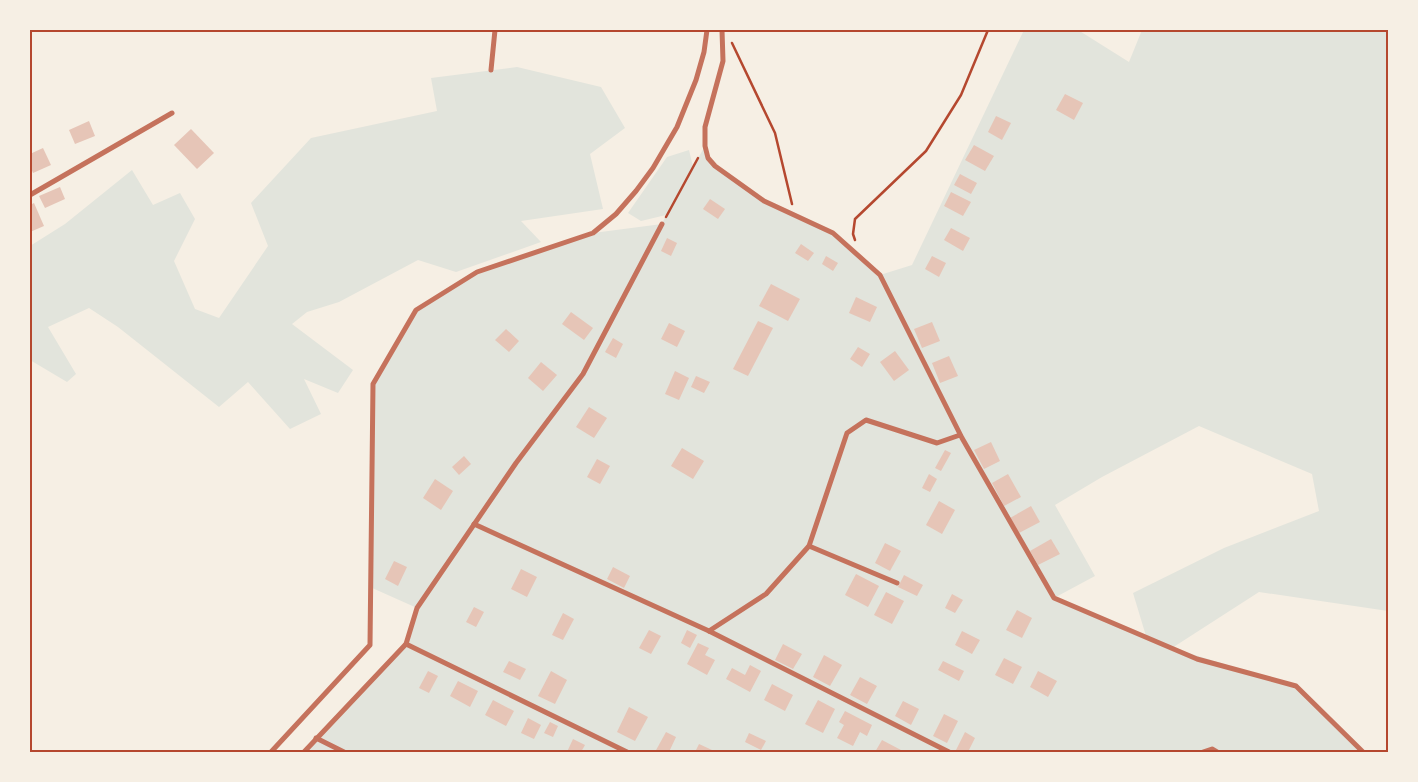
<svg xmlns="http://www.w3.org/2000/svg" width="1418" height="782" font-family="'Golos Text',sans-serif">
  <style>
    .green { fill: #e2e4dc; fill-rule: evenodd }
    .building { fill: #e6c5b7 }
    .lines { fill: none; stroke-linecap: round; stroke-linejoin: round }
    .path { stroke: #b5482f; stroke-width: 2.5 }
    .minor { stroke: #c5725c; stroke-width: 5 }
    .neatline { fill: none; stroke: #b5482f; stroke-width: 2 }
  </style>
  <rect width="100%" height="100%" fill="#f6efe4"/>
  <g class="green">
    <path d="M1024 30H1078L1129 62 1142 30H1388V611L1259 592 1172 648 1296 686 1363 752H304L406 644 417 608 370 587 373 384 416 310 477 272 593 233 662 224 666 215 641 221 628 213 667 157 689 150 693 167 705 146 708 158 764 201 833 233 880 275 912 265ZM1199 426 1312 474 1319 511 1224 548 1133 593 1146 636 1054 598 1095 576 1055 505 1102 477Z"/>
    <path d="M517 67 601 87 625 128 590 154 603 209 521 221 541 242 456 272 418 260 339 302 307 312 292 324 353 370 338 393 304 379 321 414 290 429 248 382 219 407 118 327 89 308 48 327 76 374 67 382 30 360V246L65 224 132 170 153 205 180 193 195 219 174 261 195 309 219 318 268 246 251 203 311 138 437 111 431 78Z"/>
  </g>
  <g class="building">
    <path d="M1065 94 1083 103 1074 120 1056 110Z"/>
    <path d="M996 116 1011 123 1002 140 988 132Z"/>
    <path d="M89 121 95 136 75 144 69 130Z"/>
    <path d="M191 129 214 153 197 169 174 145Z"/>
    <path d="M974 145 994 156 985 171 965 160Z"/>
    <path d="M43 148 51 165 33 173 30 166V154Z"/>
    <path d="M960 174 977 183 971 194 954 185Z"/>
    <path d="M60 187 65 199 45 208 39 196Z"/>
    <path d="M951 192 971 202 963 216 944 206Z"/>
    <path d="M710 199 725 209 718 219 703 209Z"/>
    <path d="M34 203 44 226 30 232V205Z"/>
    <path d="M951 228 970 238 963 251 944 240Z"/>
    <path d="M667 238 677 243 671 256 661 251Z"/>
    <path d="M801 244 814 253 808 261 795 253Z"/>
    <path d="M826 256 838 263 833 271 822 264Z"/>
    <path d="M932 256 946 263 939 277 925 269Z"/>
    <path d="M771 284 800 299 788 321 759 306Z"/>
    <path d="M856 297 877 307 870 322 849 313Z"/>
    <path d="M571 312 593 328 584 340 562 324Z"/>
    <path d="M758 321 773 328 748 376 733 369Z"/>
    <path d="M932 322 940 341 922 348 914 329Z"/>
    <path d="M669 323 685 331 677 347 661 339Z"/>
    <path d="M506 329 519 341 509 352 495 340Z"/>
    <path d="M613 338 623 344 616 358 605 352Z"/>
    <path d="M858 347 870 354 862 367 850 359Z"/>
    <path d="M895 351 909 370 894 381 880 362Z"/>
    <path d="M949 356 958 376 940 383 932 363Z"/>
    <path d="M541 362 557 375 543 391 528 378Z"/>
    <path d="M675 371 689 378 679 400 665 394Z"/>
    <path d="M696 376 710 382 704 393 691 387Z"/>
    <path d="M589 407 607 418 594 438 576 427Z"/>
    <path d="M991 442 1000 461 984 469 974 450Z"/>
    <path d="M682 448 704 461 693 479 671 466Z"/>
    <path d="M945 450 951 453 941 471 935 468Z"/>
    <path d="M464 456 471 464 459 475 452 467Z"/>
    <path d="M597 459 610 466 600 484 587 477Z"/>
    <path d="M929 474 937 479 930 492 922 488Z"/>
    <path d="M1008 474 1021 497 1004 506 992 483Z"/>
    <path d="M435 479 453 491 441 510 423 498Z"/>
    <path d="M939 501 955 510 942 534 926 525Z"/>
    <path d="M1031 506 1040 522 1019 533 1010 518Z"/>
    <path d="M1051 539 1060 554 1038 565 1030 551Z"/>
    <path d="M885 543 901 551 890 571 875 563Z"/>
    <path d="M394 561 407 567 398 586 385 579Z"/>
    <path d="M613 567 630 576 624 588 607 579Z"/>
    <path d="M521 569 537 577 527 597 511 589Z"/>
    <path d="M856 574 879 586 868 607 845 595Z"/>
    <path d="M904 575 923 585 917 596 898 587Z"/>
    <path d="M886 592 904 601 892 624 874 615Z"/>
    <path d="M952 594 963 600 955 613 945 608Z"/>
    <path d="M474 607 484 612 476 627 466 622Z"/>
    <path d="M1017 610 1032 618 1022 638 1006 630Z"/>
    <path d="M563 613 574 619 563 640 552 635Z"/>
    <path d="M649 630 661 636 651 654 639 648Z"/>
    <path d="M687 630 697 635 690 648 681 643Z"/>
    <path d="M962 631 980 640 972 654 955 645Z"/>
    <path d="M698 643 709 648 705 655 715 660 707 675 687 664Z"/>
    <path d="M783 644 802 654 793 669 775 660Z"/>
    <path d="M824 655 842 665 830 686 813 677Z"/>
    <path d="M1004 658 1022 667 1013 684 995 675Z"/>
    <path d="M509 661 526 669 520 680 503 672Z"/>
    <path d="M943 661 964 671 959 681 938 670Z"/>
    <path d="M750 665 761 671 750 692 726 679 732 668 745 675Z"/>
    <path d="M428 671 438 676 429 693 419 688Z"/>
    <path d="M551 671 567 680 555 704 538 696Z"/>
    <path d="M1038 671 1057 681 1048 697 1030 687Z"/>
    <path d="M860 677 877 686 867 704 850 695Z"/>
    <path d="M458 681 478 691 470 707 450 696Z"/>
    <path d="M772 684 793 695 785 711 764 700Z"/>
    <path d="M493 700 514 711 506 726 485 715Z"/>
    <path d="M818 700 835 709 823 733 805 724Z"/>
    <path d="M903 701 919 709 911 725 895 716Z"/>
    <path d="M629 707 648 717 635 741 617 732Z"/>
    <path d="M845 711 872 725 867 736 860 732 853 746 837 738 844 725 839 722Z"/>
    <path d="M944 714 958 721 947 743 933 736Z"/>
    <path d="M528 718 541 725 534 739 521 733Z"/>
    <path d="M550 722 558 726 553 737 544 733Z"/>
    <path d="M666 732 676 737 669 752H655Z"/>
    <path d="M965 732 975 738 968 752H955Z"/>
    <path d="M749 733 766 741 761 750 745 742Z"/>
    <path d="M573 739 585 745 581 752H567Z"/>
    <path d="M882 740 901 750 900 752H875Z"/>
    <path d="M699 744 712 750 711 752H695Z"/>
  </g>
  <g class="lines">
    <g class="path">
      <path d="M732 43 775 133 792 204"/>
      <path d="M666 217 698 158"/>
      <path d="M855 240 853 234 855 219 926 151 961 95 988 30"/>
    </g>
    <g class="minor">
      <path d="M722 30 723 61 705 127V146L708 158 715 166 764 201 833 233 880 275 962 438 1054 598 1197 659 1296 686 1363 752"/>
      <path d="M491 70 495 30"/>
      <path d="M30 195 172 113"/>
      <path d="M474 524 709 631 949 752"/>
      <path d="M809 546 897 583"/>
      <path d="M709 631 766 594 809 546 847 433 866 420 937 443 960 435"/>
      <path d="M406 644 627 752"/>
      <path d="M316 738 344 752"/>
      <path d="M271 752 370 645 373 384 416 310 477 272 593 233 616 214 636 191 653 168 677 127 696 80 704 52 707 30"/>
      <path d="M304 752 406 644 417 608 516 463 583 374 662 224"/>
      <path d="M1203 752 1212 749 1217 752"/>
    </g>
  </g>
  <rect width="1418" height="782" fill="none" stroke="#f6efe4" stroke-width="62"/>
  <rect x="31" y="31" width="1356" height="720" class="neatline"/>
</svg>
